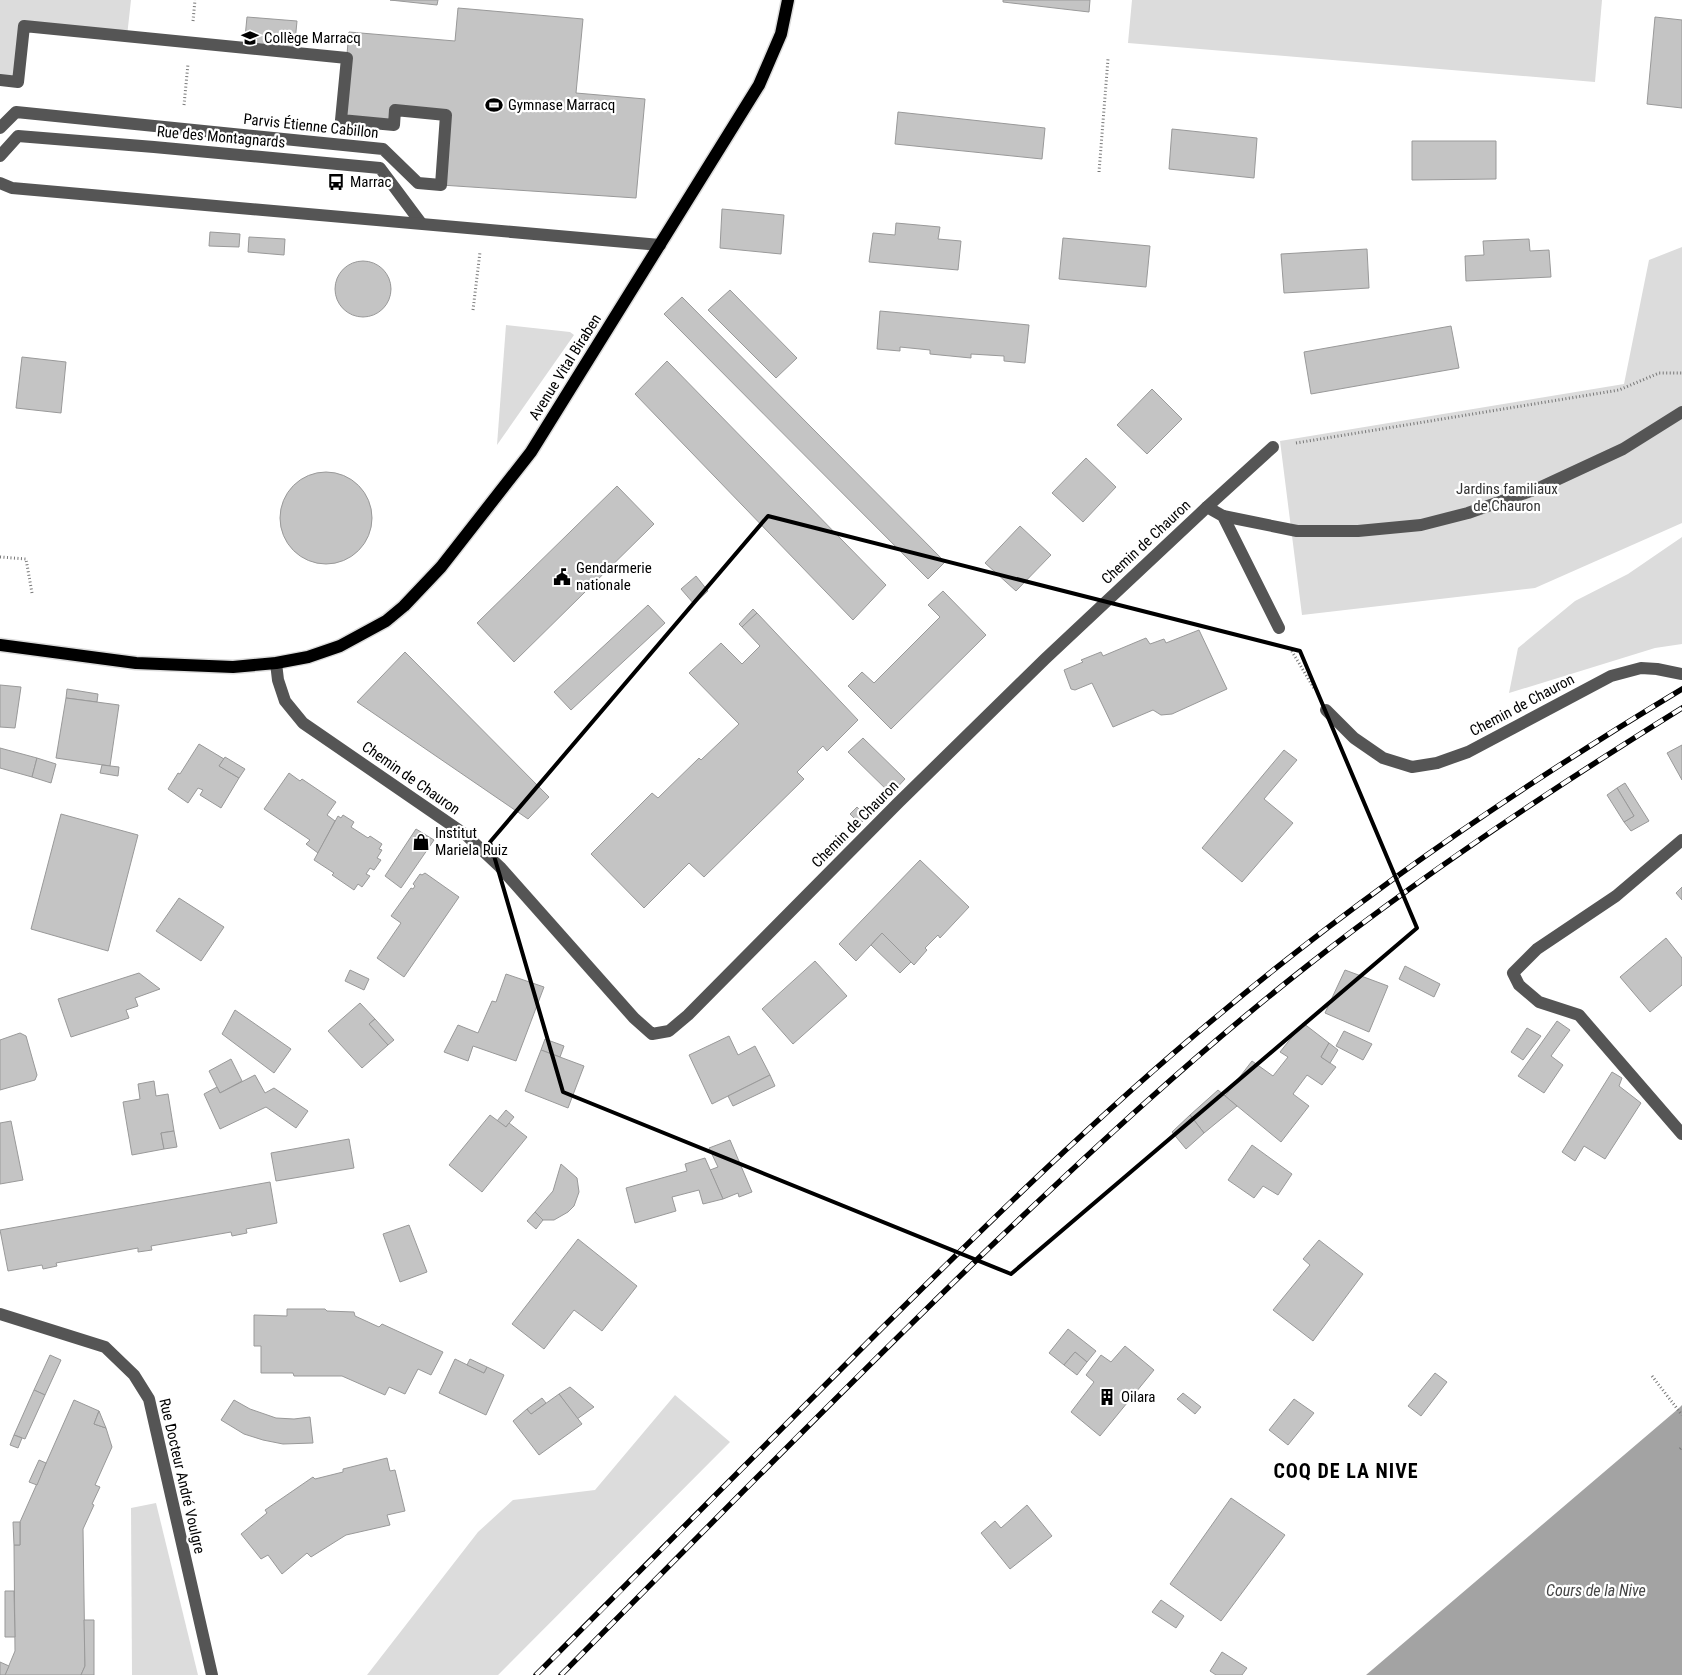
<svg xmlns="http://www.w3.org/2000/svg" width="1682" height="1675" font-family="'Roboto Condensed',sans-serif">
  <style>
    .green { fill: #dcdcdc }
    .water { fill: #a3a3a3 }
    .building { fill: #c4c4c4; stroke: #999 }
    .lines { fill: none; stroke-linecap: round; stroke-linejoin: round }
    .major-casing { stroke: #dbdbdb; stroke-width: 15 }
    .path { stroke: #777; stroke-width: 3; stroke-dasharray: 1 2.5; stroke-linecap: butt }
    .minor { stroke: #555; stroke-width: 12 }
    .major { stroke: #000; stroke-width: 12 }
    .rail-casing { stroke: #000; stroke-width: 5.5 }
    .rail { stroke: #fff; stroke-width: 4; stroke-dasharray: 11; stroke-linecap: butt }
    .marked { fill: none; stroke: #000; stroke-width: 4; stroke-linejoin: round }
    .labels { text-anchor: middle; stroke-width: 4.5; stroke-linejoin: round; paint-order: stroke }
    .poi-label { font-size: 15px; fill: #000; stroke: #fff; text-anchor: start }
    .street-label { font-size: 15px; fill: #000; stroke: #fff }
    .park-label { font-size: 15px; fill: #333; stroke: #fff }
    .water-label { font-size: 16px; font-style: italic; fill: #444; stroke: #fff }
    .district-label { font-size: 20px; font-weight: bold; letter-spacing: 1px; fill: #000; stroke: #fff }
  </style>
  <rect width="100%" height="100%" fill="#fff"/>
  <g class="green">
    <path d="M0 0H131L127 36 24 26 18 82 0 80Z"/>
    <path d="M1132 0H1602L1595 82 1128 43Z"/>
    <path d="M1682 247V523L1535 588 1302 615 1280 441 1624 384 1649 260Z"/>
    <path d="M506 325 570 332 574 335 497 445Z"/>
    <path d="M1682 537V644L1655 648 1509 693 1518 648 1575 601 1628 574Z"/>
    <path d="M675 1395 730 1442 498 1675H367L478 1532 513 1500 595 1490Z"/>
    <path d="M156 1503 198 1675H132L131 1508Z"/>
  </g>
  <path class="water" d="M1682 1405V1675H1366L1678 1409Z"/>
  <g class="building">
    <path d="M390 0H438L437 5Z"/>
    <path d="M1003 0H1090L1089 12 1003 2Z"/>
    <path d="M458 8 583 19 576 93 645 99 636 198 441 185 446 115 395 110 394 125 341 120 349 32 455 41Z"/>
    <path d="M247 17 297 21 294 52 244 48Z"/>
    <path d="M1655 17 1682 20V108L1647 104Z"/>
    <path d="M898 112 1045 128 1042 159 895 144Z"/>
    <path d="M1172 129 1257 138 1254 178 1169 169Z"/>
    <path d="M1412 141H1496V179L1412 180Z"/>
    <path d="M722 209 784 215 781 254 720 248Z"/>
    <path d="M896 223 940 227 938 239 961 241 958 270 869 262 873 233 895 235Z"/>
    <path d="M210 232 240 234 239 247 209 246Z"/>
    <path d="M249 237 285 239 284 255 248 252Z"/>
    <path d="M1063 238 1150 246 1146 287 1059 279Z"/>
    <path d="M1529 239 1530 251 1549 250 1551 277 1466 281 1465 256 1484 255 1483 241Z"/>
    <path d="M1367 249 1369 288 1284 293 1281 254Z"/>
    <circle cx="363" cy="289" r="28"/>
    <path d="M730 290 797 358 776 378 708 310Z"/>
    <path d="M682 297 945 562 928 579 664 314Z"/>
    <path d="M880 311 1029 325 1025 363 1004 361V356L971 354V358L930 354V350L900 347V351L877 349Z"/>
    <path d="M1451 326 1459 368 1311 394 1304 352Z"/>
    <path d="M22 357 66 362 61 413 16 408Z"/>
    <path d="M667 361 886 585 853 620 635 394Z"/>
    <path d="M1152 389 1182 419 1147 454 1117 425Z"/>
    <path d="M1086 458 1116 487 1083 522 1052 493Z"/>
    <circle cx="326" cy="518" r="46"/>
    <path d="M617 486 654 524 514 662 477 623Z"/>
    <path d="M1020 526 1051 555 1016 591 985 563Z"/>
    <path d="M696 576 708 591 694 604 681 589Z"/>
    <path d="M943 591 986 635 891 729 848 686 862 672 874 683 940 617 928 605Z"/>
    <path d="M648 605 665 623 571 710 554 692Z"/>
    <path d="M753 609 757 613 742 627 739 624Z"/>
    <path d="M757 613 858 720 827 751 823 746 797 772 804 779 704 877 689 863 644 908 591 854 652 793 658 798 699 758 701 760 739 724 689 673 721 643 742 664 760 646 742 627Z"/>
    <path d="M1199 630 1227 689 1172 714 1161 715 1153 710 1113 727 1092 683 1075 690 1071 689 1064 670 1083 662 1081 660 1101 652 1103 656 1146 638 1150 644 1164 639 1166 643Z"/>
    <path d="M405 652 549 797 528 819 357 702Z"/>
    <path d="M0 685 21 687 15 728 0 727Z"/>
    <path d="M67 689 98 694 97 702 66 698Z"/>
    <path d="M66 698 119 705 110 766 56 758Z"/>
    <path d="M863 738 905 779 891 794 848 752Z"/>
    <path d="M199 744 224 759 219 766 239 778 221 808 200 795 203 790 198 788 188 803 168 789 178 773 180 774Z"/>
    <path d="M1682 745V780L1667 753Z"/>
    <path d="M0 748 37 758 32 777 0 768Z"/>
    <path d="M1284 750 1297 760 1264 799 1293 823 1242 882 1202 848Z"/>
    <path d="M225 757 245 769 239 778 219 766Z"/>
    <path d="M37 758 56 764 51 783 32 777Z"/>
    <path d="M102 765 119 767 118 776 100 773Z"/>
    <path d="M289 773 300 781 302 779 336 802 327 815 335 821 318 853 306 844 310 840 264 809Z"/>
    <path d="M1625 783 1649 821 1631 831 1624 822 1634 816 1617 788Z"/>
    <path d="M1617 788 1634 816 1624 822 1607 795Z"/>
    <path d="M857 807 867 817 860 824 850 814Z"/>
    <path d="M61 814 138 835 108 951 31 929Z"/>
    <path d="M343 815 354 822 351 827 368 838 370 836 382 844 379 849 382 850 377 858 381 860 374 870 370 868 366 874 370 876 362 887 358 884 354 890 332 875 334 873 314 860 338 816 341 818Z"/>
    <path d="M416 829 434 840 401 888 385 876Z"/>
    <path d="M920 860 969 907 940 938 938 935 925 948 927 950 914 965 882 933 856 961 839 944Z"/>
    <path d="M425 873 459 897 404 977 377 958 401 923 391 916 411 888 413 889 415 886 413 884 420 874 422 875Z"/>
    <path d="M1682 887V900L1676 893Z"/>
    <path d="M179 898 224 927 201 961 156 931Z"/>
    <path d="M882 933 911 962 900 973 871 945Z"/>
    <path d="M1666 938 1682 958V985L1650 1012 1620 977Z"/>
    <path d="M815 961 847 996 793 1044 762 1009Z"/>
    <path d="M1405 966 1440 984 1434 997 1399 979Z"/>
    <path d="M350 970 369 979 364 990 345 981Z"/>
    <path d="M1345 970 1388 986 1369 1032 1325 1013Z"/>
    <path d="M139 973 160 989 135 998 138 1006 126 1010 129 1018 71 1037 58 999Z"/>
    <path d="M506 974 544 987 516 1061 473 1046 468 1061 444 1052 458 1025 478 1033 492 1001 496 1002Z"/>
    <path d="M360 1003 375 1019 369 1024 388 1045 362 1068 328 1031Z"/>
    <path d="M235 1010 291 1049 274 1073 222 1034Z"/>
    <path d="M375 1019 394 1040 388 1045 369 1024Z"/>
    <path d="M1557 1021 1570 1030 1551 1056 1563 1065 1544 1093 1518 1076Z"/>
    <path d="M1303 1023 1329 1043 1321 1057 1336 1067 1322 1085 1307 1075 1293 1094 1309 1106 1281 1142 1225 1096 1252 1061 1273 1076 1288 1057 1280 1052Z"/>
    <path d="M1527 1028 1541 1036 1523 1060 1511 1052Z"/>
    <path d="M1344 1031 1372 1044 1363 1060 1336 1046Z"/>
    <path d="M20 1033 26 1036 37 1075 35 1080 0 1090V1040Z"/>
    <path d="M729 1036 738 1055 755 1046 770 1075 712 1104 689 1055Z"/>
    <path d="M545 1039 564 1046 560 1057 541 1050Z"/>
    <path d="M1329 1043 1338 1050 1330 1063 1321 1057Z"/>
    <path d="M541 1050 584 1066 568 1108 525 1091Z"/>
    <path d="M231 1059 242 1081 220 1093 209 1071Z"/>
    <path d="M1612 1072 1622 1078 1619 1086 1641 1103 1605 1159 1584 1146 1575 1161 1562 1152Z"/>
    <path d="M255 1075 265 1093 274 1088 308 1111 296 1128 266 1107 220 1129 204 1094 217 1087 220 1093Z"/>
    <path d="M770 1075 775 1086 733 1106 728 1096Z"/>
    <path d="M154 1081 156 1096 168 1094 174 1131 161 1133 164 1149 132 1155 123 1102 140 1099 138 1084Z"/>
    <path d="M1218 1090 1237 1106 1204 1133 1190 1115Z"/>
    <path d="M506 1110 514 1117 506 1127 497 1121Z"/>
    <path d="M490 1115 506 1127 509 1123 527 1137 482 1192 449 1165Z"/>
    <path d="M1190 1115 1204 1133 1186 1149 1172 1132Z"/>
    <path d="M11 1121 23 1180 0 1184V1123Z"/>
    <path d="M174 1131 177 1147 164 1149 161 1133Z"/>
    <path d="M349 1139 354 1168 276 1181 271 1153Z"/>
    <path d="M730 1140 752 1192 739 1197 738 1193 723 1199 710 1170 718 1167 709 1148Z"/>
    <path d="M1252 1145 1292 1174 1278 1195 1263 1186 1254 1198 1228 1180Z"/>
    <path d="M705 1158 723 1199 703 1204 699 1190 672 1197 676 1211 635 1223 626 1188 687 1171 685 1164Z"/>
    <path d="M561 1164 577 1178 579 1192 574 1206 568 1212 554 1220H543L535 1212 553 1191Z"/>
    <path d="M270 1182 277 1223 246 1229 247 1233 232 1236 231 1232 151 1246 152 1250 138 1252V1248L56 1263 57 1266 43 1269 42 1265 8 1271 0 1230Z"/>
    <path d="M535 1212 543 1220 536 1229 527 1221Z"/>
    <path d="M409 1225 427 1272 400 1282 383 1234Z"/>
    <path d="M578 1239 637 1286 602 1331 574 1310 544 1349 512 1324Z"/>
    <path d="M1319 1240 1363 1274 1313 1341 1273 1310 1310 1265 1303 1259Z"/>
    <path d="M287 1309H325L327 1311 354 1312 355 1316 379 1327 382 1324 443 1352 431 1375 418 1369 405 1394 389 1387 385 1395 342 1376H294L293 1373H261V1346H254V1315L287 1316Z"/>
    <path d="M1068 1329 1096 1351 1087 1362 1075 1352 1064 1365 1049 1353Z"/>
    <path d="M1125 1346 1154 1370 1100 1436 1071 1412 1094 1382 1086 1375 1101 1355 1111 1362Z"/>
    <path d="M1075 1352 1087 1362 1077 1375 1064 1365Z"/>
    <path d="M50 1355 61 1360 45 1395 34 1390Z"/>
    <path d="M455 1359 484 1373 487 1367 504 1375 486 1415 439 1393Z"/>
    <path d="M470 1359 487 1367 484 1373 467 1365Z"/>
    <path d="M1435 1373 1447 1382 1421 1416 1408 1406Z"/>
    <path d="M570 1387 594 1407 577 1419 559 1394Z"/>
    <path d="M34 1390 45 1395 25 1439 14 1435Z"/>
    <path d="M1183 1393 1201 1407 1195 1414 1177 1399Z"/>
    <path d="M559 1394 582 1424 539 1455 513 1421 527 1409 531 1414Z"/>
    <path d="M542 1398 546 1403 531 1414 527 1409Z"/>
    <path d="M1294 1399 1314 1413 1288 1445 1269 1430Z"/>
    <path d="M74 1400 99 1411 94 1424 106 1428 112 1447 95 1485 100 1487 92 1504 94 1505 83 1529 85 1666 81 1675H5L15 1651 14 1545H20V1522Z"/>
    <path d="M234 1400 250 1409 276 1418 294 1419 310 1417 313 1443 283 1444 263 1440 244 1434 221 1420Z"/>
    <path d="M99 1411 106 1428 94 1424Z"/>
    <path d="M14 1435 22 1438 18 1448 10 1445Z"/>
    <path d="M387 1458 390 1471 395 1470 405 1511 387 1515 390 1525 346 1535 311 1557 307 1553 282 1574 268 1555 261 1559 241 1534 267 1513 265 1510 313 1477 315 1479 343 1472V1469Z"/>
    <path d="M39 1460 46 1463 37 1485 29 1482Z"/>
    <path d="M1231 1498 1285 1535 1221 1621 1170 1584Z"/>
    <path d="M1027 1505 1052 1536 1010 1569 981 1533 995 1521 1001 1528Z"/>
    <path d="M13 1522H20V1545H14Z"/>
    <path d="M5 1591H14L15 1637H5Z"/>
    <path d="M1161 1600 1184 1616 1176 1628 1152 1612Z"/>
    <path d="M84 1620H94V1675H81L85 1666Z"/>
    <path d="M1222 1652 1247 1668 1242 1675H1216L1210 1671Z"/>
    <path d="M0 1662 9 1666 5 1675H0Z"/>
  </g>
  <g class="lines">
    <g class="major-casing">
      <path id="major" d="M0 645 136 663 233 667 276 663 308 657 340 646 386 621 404 606 441 567 531 452 759 85 781 34 788 0"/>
    </g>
    <g class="path">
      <path d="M193 21 195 0"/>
      <path d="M184 105 188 64"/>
      <path d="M1099 172 1108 59"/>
      <path d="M473 310 480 252"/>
      <path d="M1296 443 1619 390 1659 373H1682"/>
      <path d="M0 557 26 559 32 593"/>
      <path d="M1290 648 1315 690"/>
      <path d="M1652 1376 1682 1415"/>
      <path d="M1680 1449 1682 1447"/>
    </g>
    <g class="minor">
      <path d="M0 80 18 82 24 26 347 58 341 120 394 125 395 110 446 115 441 185 418 183 383 149 16 112 0 128"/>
      <path d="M0 156 18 136 154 147 380 168 421 223"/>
      <path d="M0 183 12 188 660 245"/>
      <path d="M1207 507 1273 447"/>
      <path d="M1223 516 1297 531H1358L1421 525 1468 513 1539 488 1623 449 1682 412"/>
      <path d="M276 663 278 680 285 701 303 723 466 835 500 867 634 1018 652 1034 669 1031 688 1015 898 803 1045 659 1207 507 1223 516 1279 628"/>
      <path d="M1326 710 1354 738 1383 758 1412 767 1437 763 1468 752 1611 676 1641 668 1657 669 1682 674"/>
      <path d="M1682 840 1616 896 1537 949 1513 973 1519 985 1539 1002 1579 1015 1682 1134"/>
      <path d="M0 1314 105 1347 134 1375 149 1399 212 1675"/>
    </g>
    <use href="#major" class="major"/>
    <g class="rail-casing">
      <g id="rail">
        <path d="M536 1675C650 1562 762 1448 875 1335 985 1226 1096 1117 1215 1018 1361 895 1519 787 1682 689"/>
        <path d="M561 1675C703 1532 844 1388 989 1248 1092 1150 1195 1054 1307 966 1426 872 1553 788 1682 708"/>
      </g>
    </g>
    <use href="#rail" class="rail"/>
  </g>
  <path class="marked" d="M768 516 1300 651 1417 928 1011 1274 563 1092 490 842Z"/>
  <defs>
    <g id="school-bare" transform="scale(1.35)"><path d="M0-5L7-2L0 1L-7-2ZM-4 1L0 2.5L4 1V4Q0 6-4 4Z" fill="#000" stroke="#fff" stroke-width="2.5" paint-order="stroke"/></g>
    <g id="stadium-bare" transform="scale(1.35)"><path d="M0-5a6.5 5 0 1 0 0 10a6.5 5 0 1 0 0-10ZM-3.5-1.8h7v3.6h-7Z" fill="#000" stroke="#fff" stroke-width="2.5" paint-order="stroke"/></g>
    <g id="bus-bare" transform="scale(1.35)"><path d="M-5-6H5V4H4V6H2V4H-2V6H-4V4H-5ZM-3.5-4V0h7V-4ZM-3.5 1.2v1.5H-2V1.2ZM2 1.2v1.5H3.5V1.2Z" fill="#000" stroke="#fff" stroke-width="2.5" paint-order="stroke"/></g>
    <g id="civic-bare" transform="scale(1.35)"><path d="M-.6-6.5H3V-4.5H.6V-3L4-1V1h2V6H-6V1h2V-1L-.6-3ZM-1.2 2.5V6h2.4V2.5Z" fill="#000" stroke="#fff" stroke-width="2.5" paint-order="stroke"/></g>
    <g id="shop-bare" transform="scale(1.35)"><path d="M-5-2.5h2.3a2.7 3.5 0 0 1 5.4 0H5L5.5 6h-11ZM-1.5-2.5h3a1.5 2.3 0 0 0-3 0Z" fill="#000" stroke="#fff" stroke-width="2.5" paint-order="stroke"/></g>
    <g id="building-bare" transform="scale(1.35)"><path d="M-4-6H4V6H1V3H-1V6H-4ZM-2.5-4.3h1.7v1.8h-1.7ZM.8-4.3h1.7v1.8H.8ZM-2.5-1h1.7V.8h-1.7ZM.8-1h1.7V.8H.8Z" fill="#000" stroke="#fff" stroke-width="2.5" paint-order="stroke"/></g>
  </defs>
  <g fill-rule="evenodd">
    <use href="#school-bare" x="250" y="38"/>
    <use href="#stadium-bare" x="494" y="105"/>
    <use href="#bus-bare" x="336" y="182"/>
    <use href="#civic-bare" x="562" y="577"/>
    <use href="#shop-bare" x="421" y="842"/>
    <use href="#building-bare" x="1107" y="1397"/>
  </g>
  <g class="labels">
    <g class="poi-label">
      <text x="264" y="43">Collège Marracq</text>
      <text x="508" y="110">Gymnase Marracq</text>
      <text x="350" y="187">Marrac</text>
      <text x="576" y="573">Gendarmerie<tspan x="576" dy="17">nationale</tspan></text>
      <text x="435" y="838">Institut<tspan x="435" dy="17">Mariela Ruiz</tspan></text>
      <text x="1121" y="1402">Oilara</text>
    </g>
    <g class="street-label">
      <text transform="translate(311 126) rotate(6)" y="5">Parvis Étienne Cabillon</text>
      <text transform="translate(221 137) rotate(5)" y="5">Rue des Montagnards</text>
      <text transform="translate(565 367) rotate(-58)" y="5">Avenue Vital Biraben</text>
      <text transform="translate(1146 542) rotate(-43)" y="5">Chemin de Chauron</text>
      <text transform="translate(1522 705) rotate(-28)" y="5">Chemin de Chauron</text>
      <text transform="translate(411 778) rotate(35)" y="5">Chemin de Chauron</text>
      <text transform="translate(855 824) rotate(-45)" y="5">Chemin de Chauron</text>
      <text transform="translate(182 1476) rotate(77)" y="5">Rue Docteur André Voulgre</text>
    </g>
    <g class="park-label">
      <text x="1507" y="494">Jardins familiaux<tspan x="1507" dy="17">de Chauron</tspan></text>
    </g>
    <g class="water-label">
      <text x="1596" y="1596">Cours de la Nive</text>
    </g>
    <g class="district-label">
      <text x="1346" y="1478">COQ DE LA NIVE</text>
    </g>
  </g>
</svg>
